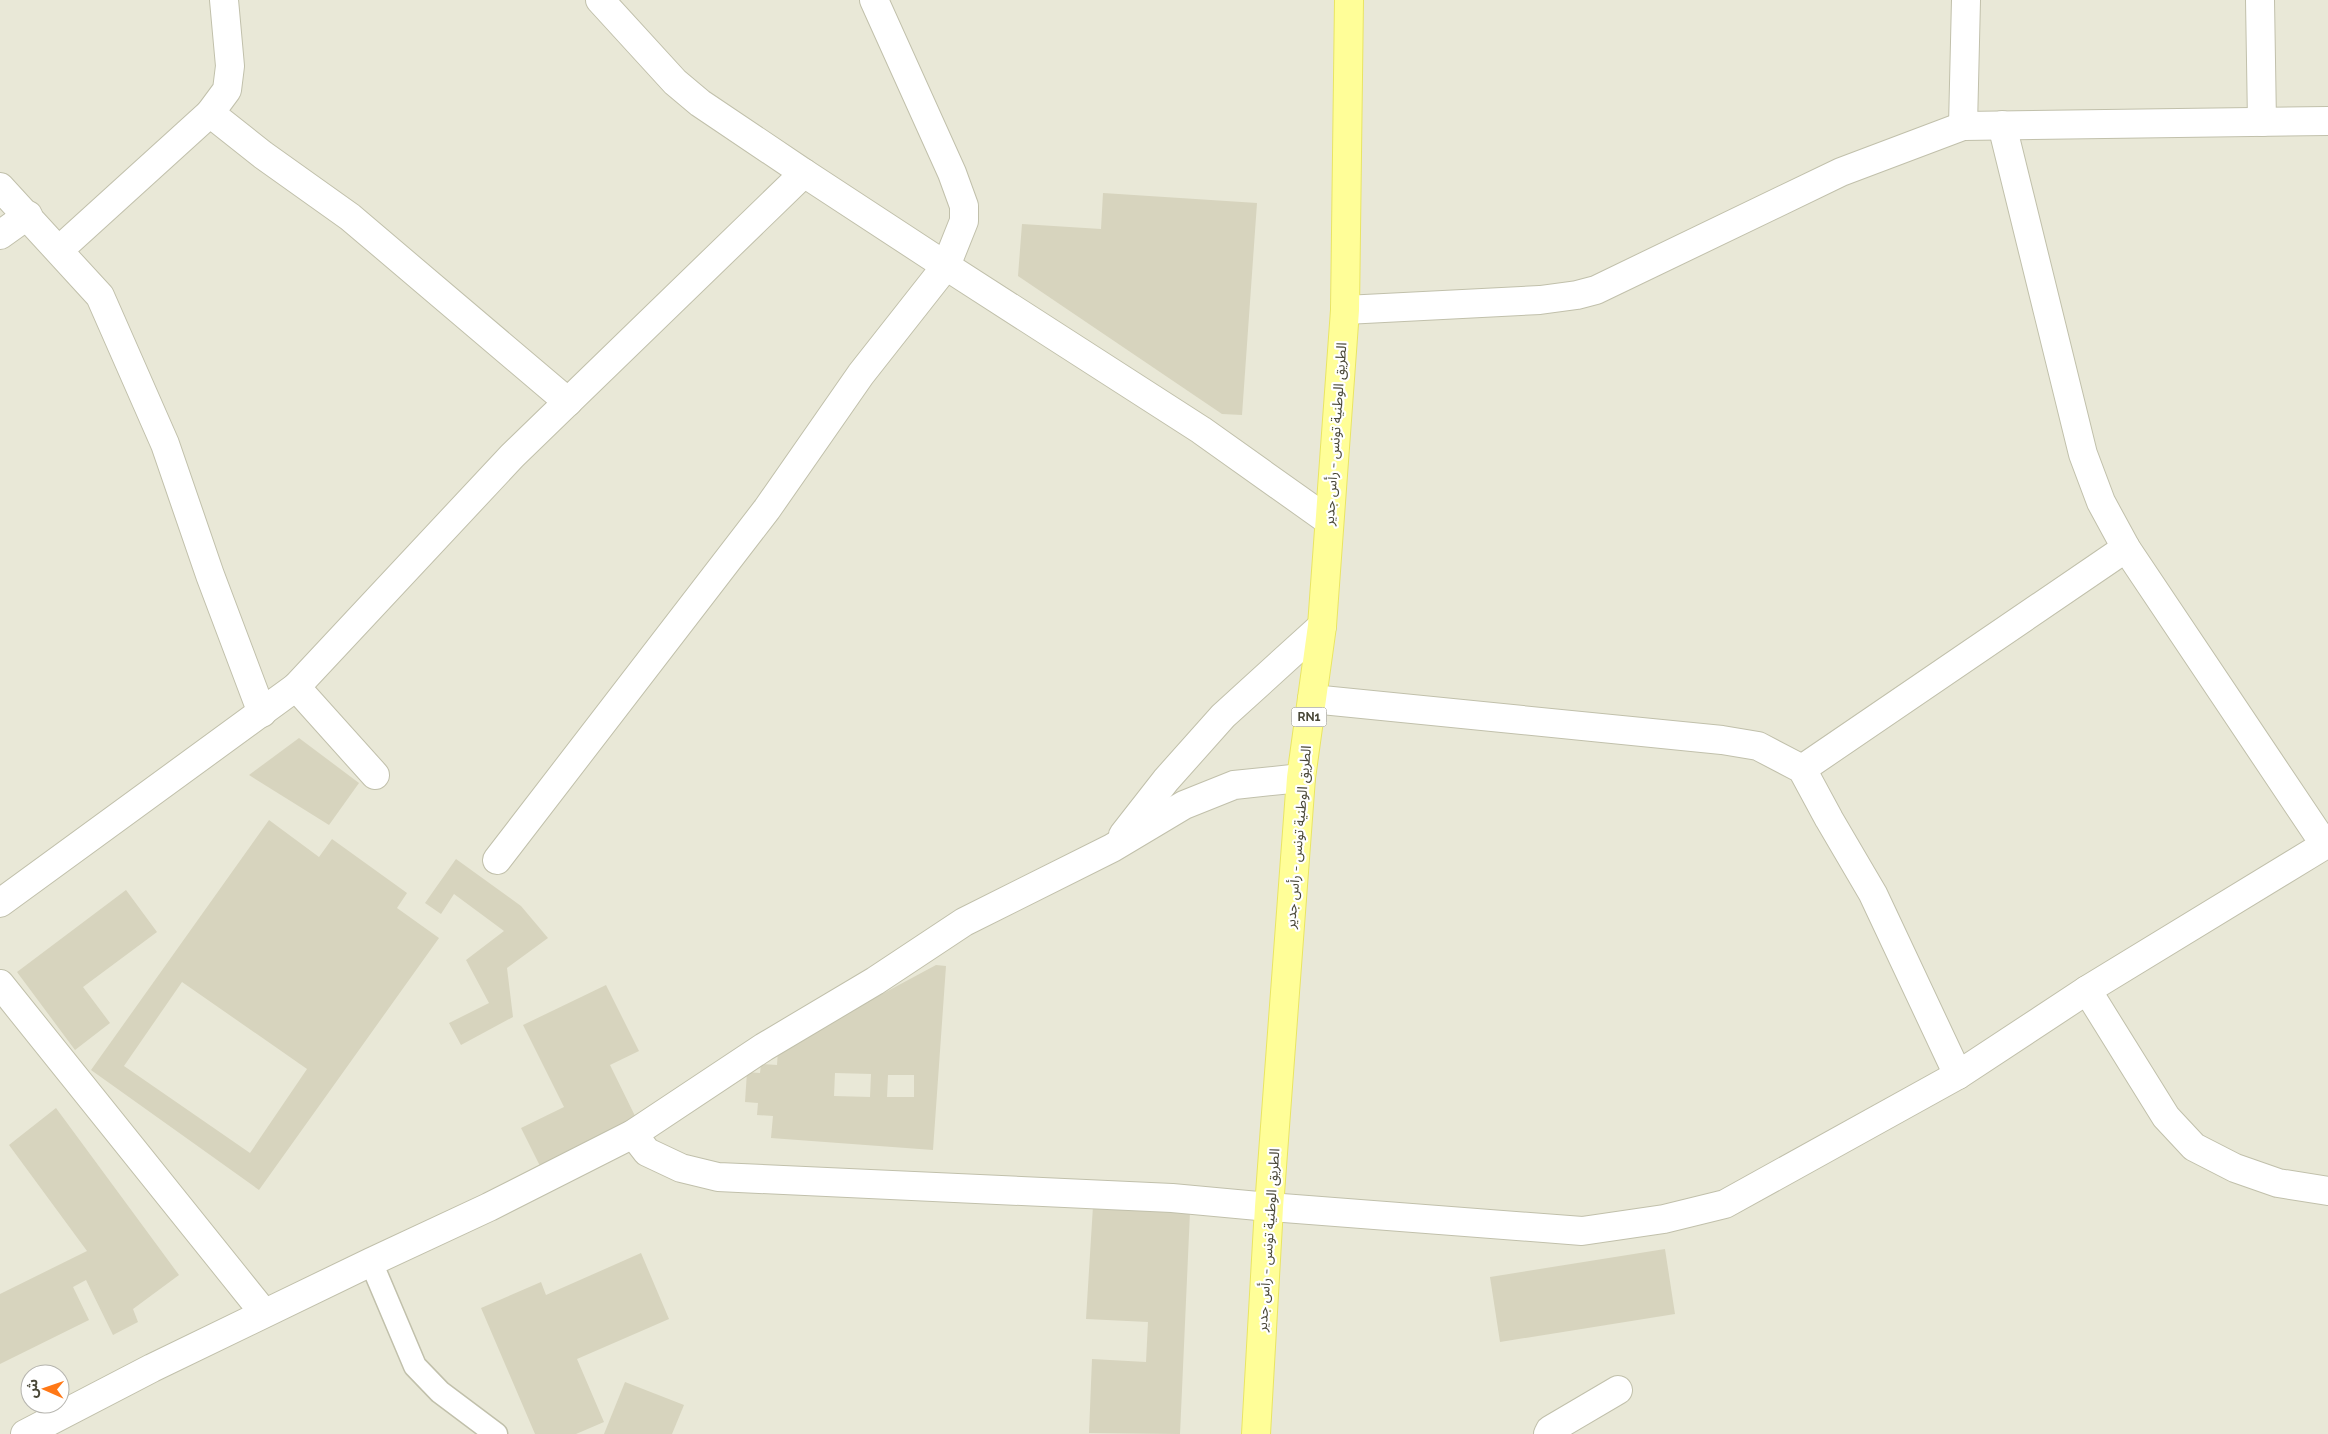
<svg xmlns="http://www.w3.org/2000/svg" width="2328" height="1434" font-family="Raleway,'Noto Sans Arabic',sans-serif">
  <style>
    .residential { fill: #e9e8d7; fill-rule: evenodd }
    .building { fill: #d7d4be; fill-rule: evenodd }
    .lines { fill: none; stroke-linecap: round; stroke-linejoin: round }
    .service-casing { stroke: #c1c0ab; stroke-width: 25 }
    .minor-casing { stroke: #c1c0ab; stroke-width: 30 }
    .tertiary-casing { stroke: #c1c0ab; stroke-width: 30 }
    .primary-casing { stroke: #e9e563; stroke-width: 30 }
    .service { stroke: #fff; stroke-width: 22 }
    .minor { stroke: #fff; stroke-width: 28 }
    .tertiary { stroke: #fff; stroke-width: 28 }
    .primary { stroke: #fffe98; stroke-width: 28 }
    .labels { text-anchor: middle; stroke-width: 4.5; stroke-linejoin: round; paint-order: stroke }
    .shield { fill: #fff; stroke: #807e73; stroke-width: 1 }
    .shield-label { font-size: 12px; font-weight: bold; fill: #494737 }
    .street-label { font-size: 14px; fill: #494737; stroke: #fff }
  </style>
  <rect width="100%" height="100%" fill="#f5f5e9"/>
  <path class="residential" d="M0 0H2328V1434H0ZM30 1374H60V1404H30Z"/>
  <g class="building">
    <path d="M1103 193 1257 203 1242 415 1222 414 1018 276 1022 224 1101 229Z"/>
    <path d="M299 738 359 783 329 825 249 775Z"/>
    <path d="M269 820 319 857 332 839 407 893 397 908 439 938 259 1190 91 1070ZM182 982 307 1069 250 1153 124 1066Z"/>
    <path d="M456 859 521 906 548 938 507 968 513 1017 461 1045 449 1023 489 1003 466 960 504 931 454 894 441 914 425 903Z"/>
    <path d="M126 890 157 932 83 987 110 1023 75 1050 17 972Z"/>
    <path d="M936 965 946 966 933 1150 771 1138 773 1116 757 1115 758 1103 745 1102 747 1072 760 1073 761 1064 777 1065 778 1050ZM835 1073 871 1074 870 1097 834 1096ZM888 1075H914V1097H887Z"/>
    <path d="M606 985 639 1051 610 1065 636 1118 540 1166 521 1128 564 1107 523 1025Z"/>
    <path d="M56 1108 179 1275 133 1309 138 1322 113 1335 86 1280 73 1287 89 1320 0 1364V1294L87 1251 9 1145Z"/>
    <path d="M1093 1206 1190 1212 1180 1434 1089 1433 1092 1359 1146 1362 1148 1322 1086 1319Z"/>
    <path d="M1665 1249 1675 1314 1500 1342 1490 1277Z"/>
    <path d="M641 1253 669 1319 577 1359 604 1422 576 1434H535L481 1308 541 1282 546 1295Z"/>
    <path d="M625 1382 684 1405 672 1434H604Z"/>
  </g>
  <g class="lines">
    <g class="service-casing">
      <path id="service" d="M371 1262 415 1366 440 1392 496 1434"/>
    </g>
    <g class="minor-casing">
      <g id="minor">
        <path d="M224 0 230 66 227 90 210 113 263 155 350 217 568 402"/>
        <path d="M600 0 675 82 700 103 804 173"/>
        <path d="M2260 0 2262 122"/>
        <path d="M2002 125 2083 454 2101 502 2126 548 2325 845"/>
        <path d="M1963 126 1966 0"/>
        <path d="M0 187 100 296 165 444 210 575 262 713"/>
        <path d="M0 235 28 215"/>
        <path d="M59 250 210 113"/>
        <path d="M1345 310 1540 300 1577 295 1596 290 1841 172 1963 126 2328 121"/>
        <path d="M296 687 375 775"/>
        <path d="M1312 699 1722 740 1758 746 1802 769 1829 819 1873 894 1958 1075"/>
        <path d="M1802 769 2126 548"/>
        <path d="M497 860 767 509 861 374 946 266 1201 430 1329 521"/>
        <path d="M0 903 296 687 512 456 804 173 946 266 964 221V206L952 173 874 0"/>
        <path d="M0 984 264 1313"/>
        <path d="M2087 990 2166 1117 2194 1147 2235 1168 2278 1183 2328 1191"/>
        <path d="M633 1134 647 1152 681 1168 718 1177 1172 1198 1269 1207"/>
        <path d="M1548 1434 1550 1430 1618 1390"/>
      </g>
    </g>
    <g class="tertiary-casing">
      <g id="tertiary">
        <path d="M1123 835 1166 780 1223 716 1322 626"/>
        <path d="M1269 1207 1582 1231 1664 1219 1725 1204 1958 1075 2087 990 2328 843"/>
        <path d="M25 1434 152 1368 371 1262 489 1207 633 1134 764 1047 875 981 964 922 1112 848 1184 805 1234 785 1301 778"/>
      </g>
    </g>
    <g class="primary-casing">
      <path id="primary" d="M1256 1434 1269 1207 1301 778 1322 626 1345 310 1349 0"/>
    </g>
    <use href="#service" class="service"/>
    <use href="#minor" class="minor"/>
    <use href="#tertiary" class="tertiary"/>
    <use href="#primary" class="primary"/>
  </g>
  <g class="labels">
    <rect class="shield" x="1291.5" y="707.5" width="35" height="19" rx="4"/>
    <g class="shield-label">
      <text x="1309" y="721">RN1</text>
    </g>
    <g class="street-label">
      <text transform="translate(1335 434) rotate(-86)" y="5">الطريق الوطنية تونس - رأس جدير</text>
      <text transform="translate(1298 837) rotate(-85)" y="5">الطريق الوطنية تونس - رأس جدير</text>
      <text transform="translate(1268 1240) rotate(-86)" y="5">الطريق الوطنية تونس - رأس جدير</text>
    </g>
  </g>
  <g transform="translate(45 1389) rotate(272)"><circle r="24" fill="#ffffff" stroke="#b6b5af"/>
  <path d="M0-4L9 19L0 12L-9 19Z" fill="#ff7816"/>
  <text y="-8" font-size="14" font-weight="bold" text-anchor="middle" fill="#494737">ش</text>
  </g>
</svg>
